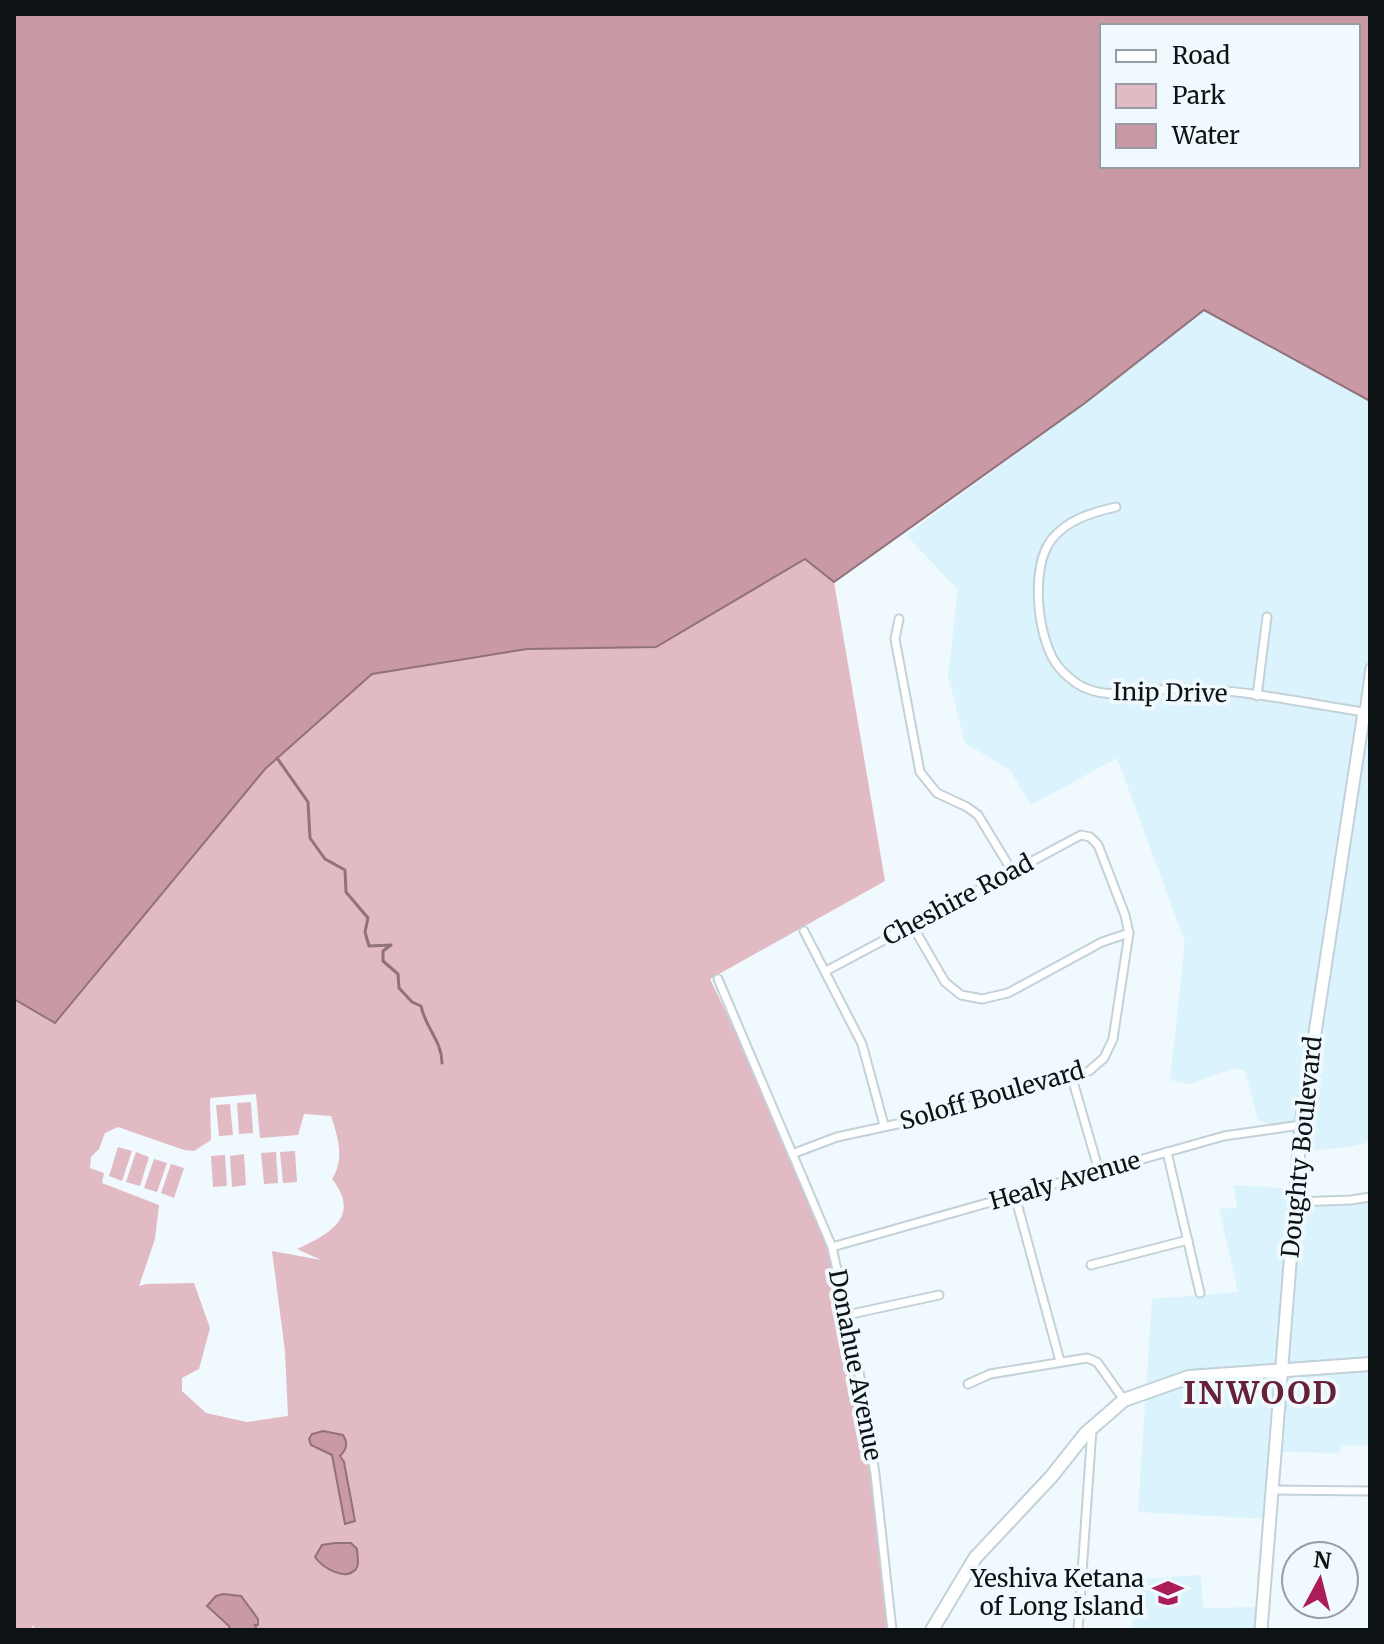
<svg xmlns="http://www.w3.org/2000/svg" width="1384" height="1644" font-family="Merriweather,serif">
  <style>
    .built { fill: #daf3fd }
    .green { fill: #e1bac3; fill-rule: evenodd }
    .water { fill: #c99aa5; stroke: #91727a; stroke-width: 2; fill-rule: evenodd }
    .lines { fill: none; stroke-linecap: round; stroke-linejoin: round }
    .stream { stroke: #91727a; stroke-width: 3 }
    .street-casing { stroke: #c2d2d8; stroke-width: 11 }
    .secondary-casing { stroke: #c2d2d8; stroke-width: 15 }
    .primary-casing { stroke: #c2d2d8; stroke-width: 16 }
    .street { stroke: #fff; stroke-width: 7 }
    .secondary { stroke: #fff; stroke-width: 11 }
    .primary { stroke: #fff; stroke-width: 12 }
    .labels { text-anchor: middle; stroke-width: 8; stroke-linejoin: round; paint-order: stroke }
    .street-label { font-size: 24px; fill: #0d1315; stroke: #f0f9fd }
    .poi-label { font-size: 24px; fill: #0d1315; stroke: #f0f9fd; text-anchor: end }
    .district-label { font-size: 32px; font-weight: bold; letter-spacing: 2px; fill: #652138; stroke: #f0f9fd }
  </style>
  <rect width="100%" height="100%" fill="#f0f9fd"/>
  <g class="built">
    <path d="M1204 310 1370 401V1142L1349 1147 1297 1152 1299 1128 1279 1129 1258 1120 1245 1071 1235 1068 1189 1084 1170 1080 1185 942 1117 758 1031 805 1010 770 965 743 948 675 958 590 906 535 1085 403Z"/>
    <path d="M1234 1185 1295 1189 1294 1198 1353 1196 1370 1193V1446L1341 1445 1340 1453 1276 1452 1269 1519 1138 1512 1152 1299 1238 1292 1219 1209 1237 1208Z"/>
    <path d="M1201 1575 1203 1608 1263 1607 1261 1630H1132L1135 1579Z"/>
  </g>
  <g class="green">
    <path d="M805 559 834 582 885 881 710 979 775 1114 832 1247 859 1372 893 1630H36L33 1625 32 1630H14V999L56 1023 265 769 372 674 527 649 656 647ZM256 1094 260 1138 298 1135 304 1114 331 1116C338 1137 345 1159 332 1179 362 1217 329 1234 297 1249L321 1260 272 1251 285 1351 288 1416 247 1422 206 1413 182 1391V1378L199 1369 210 1328 194 1283 147 1284 139 1286 155 1239 159 1205 102 1183 104 1173 90 1168 91 1157 99 1149 105 1133 118 1127 184 1150 194 1151 211 1140 210 1098Z"/>
    <path d="M251 1102 253 1133 239 1134 237 1103Z"/>
    <path d="M230 1104 233 1135 219 1136 216 1105Z"/>
    <path d="M118 1147 132 1151 122 1181 109 1176Z"/>
    <path d="M295 1151 297 1182 283 1183 280 1152Z"/>
    <path d="M136 1152 149 1157 140 1186 126 1182Z"/>
    <path d="M276 1152 278 1183 264 1184 261 1153Z"/>
    <path d="M244 1154 246 1185 232 1187 230 1156Z"/>
    <path d="M225 1155 227 1186 213 1187 211 1156Z"/>
    <path d="M154 1159 167 1163 157 1192 144 1188Z"/>
    <path d="M171 1164 184 1168 174 1198 161 1193Z"/>
  </g>
  <g class="water">
    <path d="M14 14H1370V401L1204 310 1085 403 834 582 805 559 656 647 527 649 372 674 265 769 55 1023 14 999ZM1102 26H1358V166H1102Z"/>
    <path d="M323 1431 343 1435C348 1443 347 1449 340 1456L344 1462 355 1521 345 1524 332 1455 311 1445 309 1439 312 1434Z"/>
    <path d="M335 1543H351L357 1549C357 1555 360 1564 356 1569 345 1582 322 1567 315 1557L322 1545Z"/>
    <path d="M223 1594 241 1596 258 1619V1625H255L257 1630H230L229 1626 207 1606 216 1596Z"/>
  </g>
  <g class="lines">
    <path class="stream" d="M277 758 308 802 310 838 325 859 345 870 346 892 368 918 365 932 369 946 391 945 383 951V961L398 974 399 988 412 1002 421 1006C425 1027 442 1041 442 1063"/>
    <g class="street-casing">
      <g id="street">
        <path d="M1116 507C1093 512 1067 520 1052 539 1030 566 1037 634 1055 662 1060 670 1068 677 1076 683 1101 700 1131 692 1159 690 1227 685 1297 702 1364 712L1370 668"/>
        <path d="M899 619 895 639 920 772 937 793 967 807 978 815 1012 871"/>
        <path d="M1257 696 1267 617"/>
        <path d="M912 925 945 982 961 995 982 999 1008 993 1102 942 1129 933"/>
        <path d="M804 931 862 1044 884 1125"/>
        <path d="M718 979 832 1247 861 1382 875 1474 892 1630"/>
        <path d="M1072 1078 1099 1171"/>
        <path d="M1167 1152 1200 1293"/>
        <path d="M792 1154 837 1137 939 1115 1089 1071 1104 1058 1113 1039 1129 933 1125 915 1098 845 1090 837 1081 835 826 971"/>
        <path d="M1015 1196 1060 1361"/>
        <path d="M1295 1202 1351 1200 1370 1197"/>
        <path d="M832 1247 1224 1136 1301 1125"/>
        <path d="M1091 1265 1188 1240"/>
        <path d="M847 1315 939 1295"/>
        <path d="M968 1384 990 1374 1087 1358 1097 1362 1124 1400"/>
        <path d="M1271 1490 1370 1491"/>
        <path d="M1078 1630 1092 1429"/>
      </g>
    </g>
    <g class="secondary-casing">
      <path id="secondary" d="M1261 1630 1301 1125 1364 712"/>
    </g>
    <g class="primary-casing">
      <path id="primary" d="M932 1630 975 1558 1051 1477 1086 1433 1124 1400 1189 1377 1370 1364"/>
    </g>
    <use href="#street" class="street"/>
    <use href="#secondary" class="secondary"/>
    <use href="#primary" class="primary"/>
  </g>
  <defs>
    <g id="school-bare" transform="scale(2.4)"><path d="M0-5L7-2L0 1L-7-2ZM-4 1L0 2.5L4 1V4Q0 6-4 4Z" fill="#ab1c58" stroke="#f0f9fd" stroke-width="2.5" paint-order="stroke"/></g>
  </defs>
  <g fill-rule="evenodd">
    <use href="#school-bare" x="1168" y="1593"/>
  </g>
  <g class="labels">
    <g class="street-label">
      <text transform="translate(1170 693) rotate(1)" y="8">Inip Drive</text>
      <text transform="translate(958 900) rotate(-28)" y="8">Cheshire Road</text>
      <text transform="translate(992 1096) rotate(-16)" y="8">Soloff Boulevard</text>
      <text transform="translate(1302 1147) rotate(-84)" y="8">Doughty Boulevard</text>
      <text transform="translate(1065 1181) rotate(-16)" y="8">Healy Avenue</text>
      <text transform="translate(855 1365) rotate(79)" y="8">Donahue Avenue</text>
    </g>
    <g class="poi-label">
      <text x="1144" y="1587">Yeshiva Ketana<tspan x="1144" dy="28">of Long Island</tspan></text>
    </g>
    <g class="district-label">
      <text x="1261" y="1404">INWOOD</text>
    </g>
  </g>
  <rect width="1384" height="1644" fill="none" stroke="#0d1315" stroke-width="32"/>
  <rect x="1100" y="24" width="260" height="144" fill="#f0f9fd" stroke="#959da0" stroke-width="2"/>
  <rect x="1116" y="50" width="40" height="12" fill="#ffffff" stroke="#959da0" stroke-width="2"/>
  <text x="1172" y="64" font-size="24" fill="#0d1315">Road</text>
  <rect x="1116" y="84" width="40" height="24" fill="#e1bac3" stroke="#959da0" stroke-width="2"/>
  <text x="1172" y="104" font-size="24" fill="#0d1315">Park</text>
  <rect x="1116" y="124" width="40" height="24" fill="#c99aa5" stroke="#959da0" stroke-width="2"/>
  <text x="1172" y="144" font-size="24" fill="#0d1315">Water</text>
  <g transform="translate(1320 1580) rotate(7)"><circle r="38" fill="#f0f9fd" stroke="#959da0" stroke-width="2"/>
  <path d="M0-6L14 30L0 20L-14 30Z" fill="#ab1c58"/>
  <text y="-12" font-size="22" font-weight="bold" text-anchor="middle" fill="#0d1315">N</text>
  </g>
</svg>
